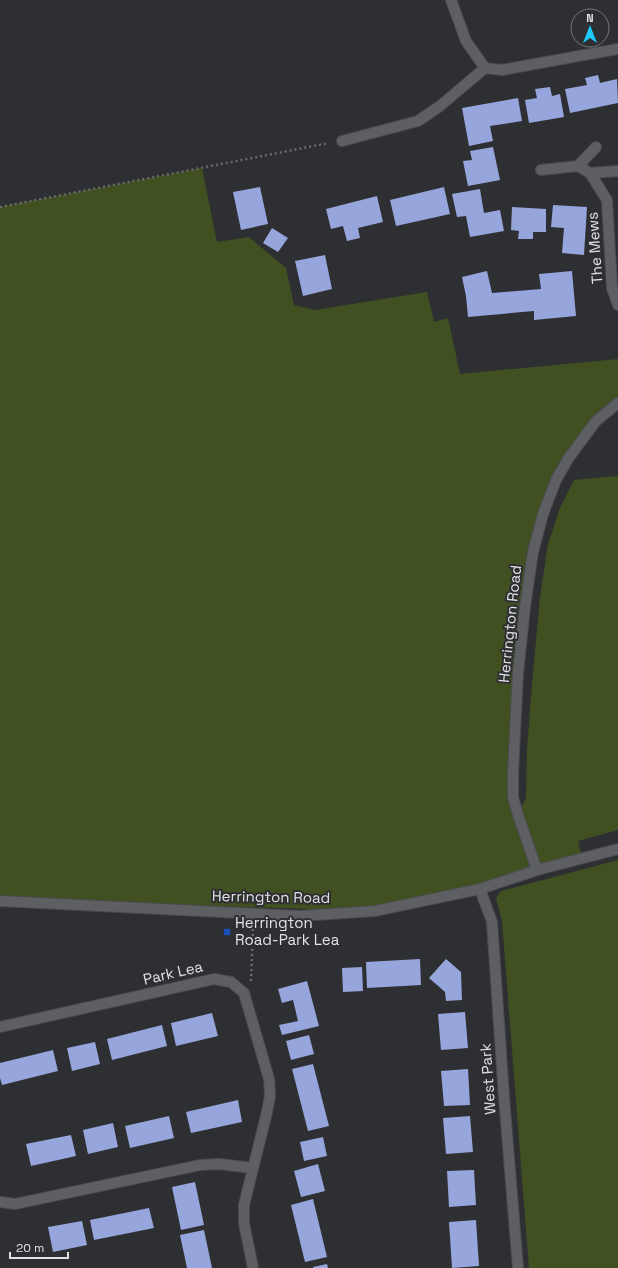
<svg xmlns="http://www.w3.org/2000/svg" width="618" height="1268" font-family="'Space Grotesk',sans-serif">
  <style>
    .green { fill: #415020 }
    .building { fill: #96a5db }
    .lines { fill: none; stroke-linecap: round; stroke-linejoin: round }
    .lane-casing { stroke: #4b4c50; stroke-width: 12 }
    .street-casing { stroke: #4b4c50; stroke-width: 12 }
    .secondary-casing { stroke: #4b4c50; stroke-width: 12 }
    .path { stroke: #696a6d; stroke-width: 2.5; stroke-dasharray: 2 3; stroke-linecap: butt }
    .lane { stroke: #5d5f63; stroke-width: 10 }
    .street { stroke: #5d5f63; stroke-width: 10 }
    .secondary { stroke: #5d5f63; stroke-width: 10 }
    .transit-dot { fill: #1a4fb4; stroke: #2e2f33; stroke-width: 1.5 }
    .labels { text-anchor: middle; stroke-width: 4; stroke-linejoin: round; paint-order: stroke }
    .street-label { font-size: 15px; fill: #e2e2e5; stroke: #2e2f33 }
    .poi-label { font-size: 15px; fill: #e2e2e5; stroke: #2e2f33; text-anchor: start }
  </style>
  <rect width="100%" height="100%" fill="#2e2f33"/>
  <g class="green">
    <path d="M202 168 217 242 249 237 286 268 294 305 315 310 427 292 434 322 448 318 460 374 618 359V403L568 459 533 552 513 797 518 815 526 798 527 748 533 673 540 597 548 544 560 508 574 480 618 476V830L578 841 582 858 375 911 0 899V207Z"/>
    <path d="M618 860V1268H529L502 921 496 898 501 891Z"/>
  </g>
  <g class="building">
    <path d="M598 75 600 83 617 79 618 103 570 113 565 89 587 85 585 78Z"/>
    <path d="M550 87 552 96 560 94 564 117 529 123 525 100 537 98 535 89Z"/>
    <path d="M518 98 522 121 490 126 493 141 469 146 462 108Z"/>
    <path d="M493 147 500 180 468 186 463 161 472 160 470 151Z"/>
    <path d="M260 187 268 224 241 230 233 192Z"/>
    <path d="M444 187 450 214 396 226 390 200Z"/>
    <path d="M480 189 484 213 500 210 504 231 470 237 466 216 457 217 452 194Z"/>
    <path d="M377 196 383 222 358 228 360 238 347 241 343 226 331 229 326 209Z"/>
    <path d="M553 205 587 207 584 255 562 253 564 228 551 227Z"/>
    <path d="M512 207 546 209V232H533V239H518L519 231 511 230Z"/>
    <path d="M272 228 288 238 278 252 263 243Z"/>
    <path d="M325 255 332 289 303 296 295 261Z"/>
    <path d="M487 271 492 293 541 289 539 274 572 271 576 316 534 320V311L468 317 466 296 462 277Z"/>
    <path d="M420 959 421 985 367 988 366 962Z"/>
    <path d="M446 959 461 972 462 1000 446 1001 445 992 429 978Z"/>
    <path d="M362 967 363 991 343 992 342 968Z"/>
    <path d="M307 981 319 1026 282 1035 279 1025 298 1021 293 1000 282 1003 278 989Z"/>
    <path d="M465 1012 468 1048 441 1050 438 1014Z"/>
    <path d="M212 1013 218 1036 176 1046 171 1023Z"/>
    <path d="M162 1025 167 1046 112 1060 107 1039Z"/>
    <path d="M309 1035 314 1054 291 1060 286 1041Z"/>
    <path d="M95 1042 100 1064 72 1071 67 1048Z"/>
    <path d="M53 1050 58 1071 2 1085 0 1078V1063Z"/>
    <path d="M313 1064 329 1126 308 1131 292 1069Z"/>
    <path d="M468 1069 470 1105 444 1106 441 1071Z"/>
    <path d="M238 1100 242 1122 191 1133 186 1112Z"/>
    <path d="M169 1116 174 1138 130 1148 125 1126Z"/>
    <path d="M470 1116 473 1152 446 1154 443 1118Z"/>
    <path d="M113 1123 118 1147 88 1154 83 1130Z"/>
    <path d="M71 1135 76 1156 31 1166 26 1144Z"/>
    <path d="M323 1137 327 1156 304 1161 300 1142Z"/>
    <path d="M318 1164 325 1191 301 1197 294 1171Z"/>
    <path d="M474 1170 476 1205 449 1207 447 1171Z"/>
    <path d="M195 1182 204 1225 181 1230 172 1187Z"/>
    <path d="M313 1199 327 1257 305 1262 291 1205Z"/>
    <path d="M149 1208 154 1228 94 1240 90 1220Z"/>
    <path d="M476 1220 479 1266 452 1268 449 1222Z"/>
    <path d="M82 1221 87 1245 53 1252 48 1227Z"/>
    <path d="M204 1230 212 1268H187L180 1235Z"/>
    <path d="M327 1264 328 1268H313V1267Z"/>
  </g>
  <g class="lines">
    <g class="lane-casing">
      <path id="lane" d="M590 173 618 171"/>
    </g>
    <g class="street-casing">
      <g id="street">
        <path d="M342 141 418 121 440 106 485 68"/>
        <path d="M578 166 596 147"/>
        <path d="M541 170 578 166 590 173 607 200 612 288 618 305"/>
        <path d="M480 889 492 922 504 1097 518 1268"/>
        <path d="M0 1027 214 979 231 982 244 993 269 1079 270 1096 267 1112 244 1205V1223L253 1268"/>
        <path d="M0 1202 15 1204 200 1165 219 1164 253 1168"/>
      </g>
    </g>
    <g class="secondary-casing">
      <g id="secondary">
        <path d="M451 0 466 41 485 68 502 70 618 49"/>
        <path d="M537 870 518 815 513 797V772L518 673 525 607 533 552 543 514 556 480 568 459 596 421 618 403"/>
        <path d="M0 901 300 916 375 911 480 889 537 870 618 849"/>
      </g>
    </g>
    <g class="path">
      <path d="M0 207 329 143"/>
      <path d="M251 981 253 928"/>
    </g>
    <use href="#lane" class="lane"/>
    <use href="#street" class="street"/>
    <use href="#secondary" class="secondary"/>
  </g>
  <rect class="transit-dot" x="223" y="928" width="8" height="8" rx="2"/>
  <g class="labels">
    <g class="street-label">
      <text transform="translate(595 248) rotate(-94)" y="5">The Mews</text>
      <text transform="translate(510 624) rotate(-84)" y="5">Herrington Road</text>
      <text transform="translate(271 897) rotate(1)" y="5">Herrington Road</text>
      <text transform="translate(173 973) rotate(-13)" y="5">Park Lea</text>
      <text transform="translate(488 1079) rotate(-94)" y="5">West Park</text>
    </g>
    <g class="poi-label">
      <text x="235" y="928">Herrington<tspan x="235" dy="17">Road-Park Lea</tspan></text>
    </g>
  </g>
  <g transform="translate(590 28)"><circle r="19" fill="#2e2f33" stroke="#76777a"/>
  <path d="M0-3L7 15L0 10L-7 15Z" fill="#1ec9fd"/>
  <text y="-6" font-size="11" font-weight="bold" text-anchor="middle" fill="#e2e2e5">N</text>
  </g>
  <path d="M10 1252v6h58v-6" fill="none" stroke="#e2e2e5" stroke-width="2"/>
  <text x="16" y="1252" font-size="12" fill="#e2e2e5" stroke="#2e2f33" stroke-width="3" paint-order="stroke">20 m</text>
</svg>
